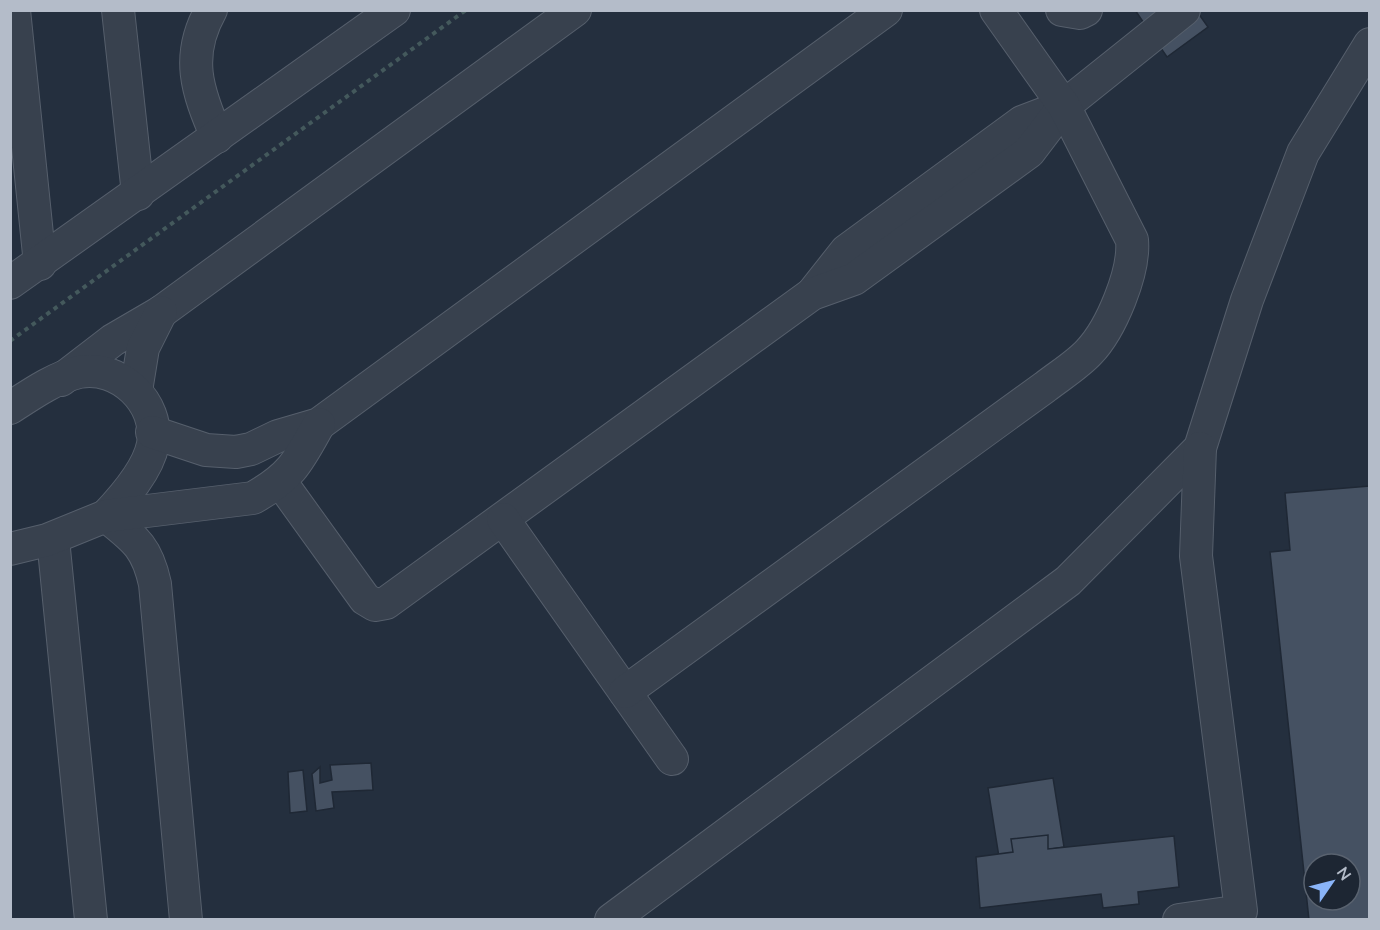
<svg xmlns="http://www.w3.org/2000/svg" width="1380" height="930" font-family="'Nunito Sans',sans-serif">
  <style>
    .building { fill: #455162; stroke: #1f2835; stroke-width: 1.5; fill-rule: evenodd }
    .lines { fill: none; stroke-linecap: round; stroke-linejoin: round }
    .minor-casing { stroke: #565f6c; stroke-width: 34 }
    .path { stroke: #44595c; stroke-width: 4; stroke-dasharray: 4.5 4.5; stroke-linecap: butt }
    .minor { stroke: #38414e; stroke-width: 32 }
  </style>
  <rect width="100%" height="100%" fill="#242f3e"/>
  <g class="building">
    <path d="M1135 10H1196L1208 27 1167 57Z"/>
    <path d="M1370 486V920H1309L1270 552 1290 550 1285 493ZM1314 864H1350V900H1314Z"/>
    <path d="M371 763 373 790 332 792 334 808 316 811 312 774 320 767V783L332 780 330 765Z"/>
    <path d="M303 770 307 811 290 813 288 772Z"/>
    <path d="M1053 778 1064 847 999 857 988 788Z"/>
    <path d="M1048 835V849L1174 836 1179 887 1138 892 1139 904 1103 908 1101 894 980 908 976 857 1013 852 1011 839Z"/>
  </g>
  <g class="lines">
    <g class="minor-casing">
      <g id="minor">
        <path d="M14 10 40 264"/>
        <path d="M118 10 138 194"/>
        <path d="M211 10C185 56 197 91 217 137"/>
        <path d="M1062 10 1080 13 1086 10"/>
        <path d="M10 283 394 10"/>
        <path d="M812 294 846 251 1022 122 1064 106"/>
        <path d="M61 380 113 340 161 312 575 10"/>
        <path d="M136 391 143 348 161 312"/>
        <path d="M10 408C30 395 56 377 79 372 119 364 160 403 153 444 148 470 124 497 106 516"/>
        <path d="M152 432 206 450 236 452 251 449 278 436 319 424 886 10"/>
        <path d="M280 481 365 599 375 605 386 603 812 294 854 279 1029 152 1064 106 1184 10"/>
        <path d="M106 516C135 539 147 547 155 584L186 920"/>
        <path d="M503 519 672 759"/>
        <path d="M53 539 91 920"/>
        <path d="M10 549 47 540 106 516 253 498C292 476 298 462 319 424"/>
        <path d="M625 692 1045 387C1059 376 1077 365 1089 352 1111 329 1135 272 1132 240L1064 106 996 10"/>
        <path d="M611 920 1068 581 1200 448 1247 300 1303 153 1370 44"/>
        <path d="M1179 920 1241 911 1196 556 1200 448"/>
      </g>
    </g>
    <path class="path" d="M10 341 466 10"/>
    <use href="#minor" class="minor"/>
  </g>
  <rect width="1380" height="930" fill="none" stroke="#b4bcc9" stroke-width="24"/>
  <g transform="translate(1332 882) rotate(55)"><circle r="28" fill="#1d2633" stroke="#59626f" stroke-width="1.5"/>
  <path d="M0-4.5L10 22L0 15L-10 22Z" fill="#8ab4f8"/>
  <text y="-9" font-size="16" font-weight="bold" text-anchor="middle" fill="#b4bcc9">N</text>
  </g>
</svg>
